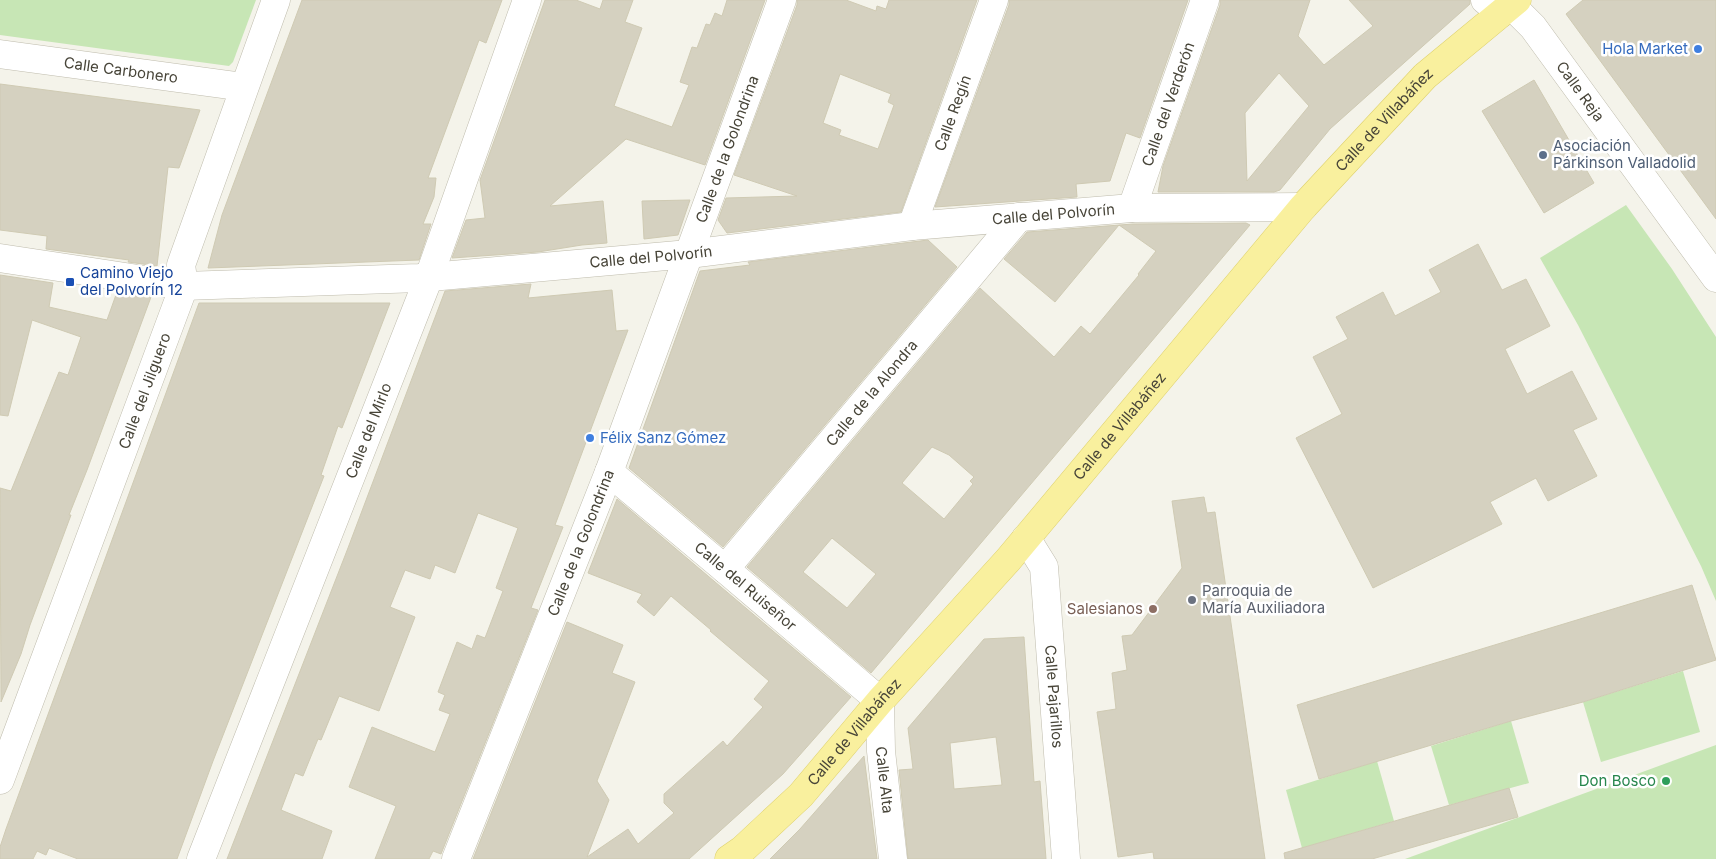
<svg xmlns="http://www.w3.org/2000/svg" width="1716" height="859" font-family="Inter,sans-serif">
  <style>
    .green { fill: #c7e6b5 }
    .building { fill: #d5d1c0; stroke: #cfcab3; fill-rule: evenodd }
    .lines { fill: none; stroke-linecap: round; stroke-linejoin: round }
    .minor-casing { stroke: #bfbcad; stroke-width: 29 }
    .major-casing { stroke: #ded16e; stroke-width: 29 }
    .minor { stroke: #fff; stroke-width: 28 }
    .major { stroke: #f9f09e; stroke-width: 28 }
    .shop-dot { fill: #3f7fe0; stroke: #fff; stroke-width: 2 }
    .service-dot { fill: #5c6f8a; stroke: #fff; stroke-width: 2 }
    .transit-dot { fill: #1a4fb4; stroke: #fff; stroke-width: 2 }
    .worship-dot { fill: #6b7280; stroke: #fff; stroke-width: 2 }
    .education-dot { fill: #8d6e63; stroke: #fff; stroke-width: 2 }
    .leisure-dot { fill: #2e9e5b; stroke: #fff; stroke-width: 2 }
    .labels { text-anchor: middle; stroke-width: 5; stroke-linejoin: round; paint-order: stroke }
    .shop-label { font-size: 15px; fill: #366cbe; stroke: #fff; text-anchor: end }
    .street-label { font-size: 15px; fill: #474438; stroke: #fff }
    .service-label { font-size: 15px; fill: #4e5e75; stroke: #fff; text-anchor: start }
    .transit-label { font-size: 15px; fill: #164399; stroke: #fff; text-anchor: start }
    .worship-label { font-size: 15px; fill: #5b616d; stroke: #fff; text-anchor: start }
    .education-label { font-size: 15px; fill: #785e54; stroke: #fff; text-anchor: end }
    .leisure-label { font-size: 15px; fill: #27864d; stroke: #fff; text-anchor: end }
  </style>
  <rect width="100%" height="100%" fill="#f4f3ea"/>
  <g class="green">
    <path d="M0 0H256L233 62 229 66 0 35Z"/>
    <path d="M1626 205 1672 269 1716 337V601L1701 566 1578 325 1540 258Z"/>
    <path d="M1683 671 1700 732 1601 762 1583 702Z"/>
    <path d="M1511 721 1529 783 1449 805 1431 746Z"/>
    <path d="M1716 745V859H1405Z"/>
    <path d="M1377 761 1394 821 1302 848 1286 790Z"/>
  </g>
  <g class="building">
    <path d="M302 0H502L486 43 479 40 428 178H436L434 197 423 224H431L419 260 208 268 222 215Z"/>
    <path d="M545 0H576L600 9 603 0H633L625 22 642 28 614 106 672 127 689 85 680 82 692 47 697 48 706 24 710 25 715 13 722 16 727 0H765L705 165 626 139 550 206 603 201 607 243 582 245 538 252 452 258 466 220 485 218 480 180Z"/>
    <path d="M797 0H846L876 11 877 6 886 9 889 0H977L901 212 727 233 718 220 726 198 797 196 734 175 797 5ZM840 74 891 94 888 102 894 105 878 149 839 135 841 130 823 123Z"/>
    <path d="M1009 0H1188L1140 138 1126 133 1110 181 1076 184 1077 197 935 207 1009 5Z"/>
    <path d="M1220 0H1310L1298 36 1324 65 1373 26 1349 0H1470V4L1330 129 1280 190 1274 192H1158L1163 166 1220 5ZM1279 73 1309 106 1247 181 1245 113Z"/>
    <path d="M1583 0H1716V219L1566 14Z"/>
    <path d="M1534 80 1594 183 1544 213 1482 111Z"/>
    <path d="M0 84 200 110 179 168 168 167 157 266 128 262 129 260 46 249 47 236 0 230Z"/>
    <path d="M690 200 678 235 644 239 642 201Z"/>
    <path d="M1246 223 1250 225 871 673 747 567 980 288 1054 357 1081 326 1090 334 1139 275 1138 274 1156 251 1119 225 1055 302 1004 259 1027 232 1133 224ZM932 447 949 455 974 477 970 481 973 484 944 519 902 483ZM832 538 876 574 847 608 803 572Z"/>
    <path d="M928 240 957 267 723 547 629 468 700 271 750 265 748 262Z"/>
    <path d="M1478 244 1502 290 1526 279 1550 326 1505 349 1527 394 1572 371 1597 419 1573 430 1597 476 1548 501 1536 478 1490 502 1502 524 1373 588 1296 438 1342 414 1313 357 1348 339 1336 317 1383 292 1395 316 1441 292 1429 270Z"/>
    <path d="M0 275 53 283 49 307 107 320 117 292 151 297 87 470 69 515H71L30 625 21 654 1 702 0 488 11 491 59 372 68 375 81 337 32 320 8 416 0 415Z"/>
    <path d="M531 284 528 298 612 290 616 331 628 330 555 525 563 527 531 608 538 610 441 854 433 851 429 859H375L396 806 349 787 372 727 435 752 450 714 439 710 445 695 438 692 457 642 472 649 477 635 485 638 503 591 496 588 518 528 478 513 455 573 435 565 430 579 405 570 390 607 415 617 379 711 339 696 321 740 318 739 303 776 295 773 281 810 332 831 322 859H227L348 548 445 291Z"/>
    <path d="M199 303H390L342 428 338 426 321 475 324 476 213 761 177 859H78L49 848 46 855 37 851 33 859H0V847L6 829Z"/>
    <path d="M1204 497 1207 513 1215 512 1265 859H1154L1153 852 1118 857 1097 712 1116 709 1112 673 1127 670 1122 636 1132 635 1182 568 1172 501Z"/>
    <path d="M617 499 851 697 783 774 689 859H473L567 622 623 645 612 673 635 682 597 781 609 800 587 857 628 829 638 844 674 813 664 803V794L723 741 727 746 763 707 754 699 769 681 710 631 711 630 671 596 654 616 637 602 642 594 588 573Z"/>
    <path d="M1692 585 1716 660 1583 702 1511 721 1319 779 1297 705Z"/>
    <path d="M1024 637 1034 782 1040 781 1046 859H908L899 770 913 769 908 728 984 639ZM996 737 1002 785 954 789 950 743Z"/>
    <path d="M864 756 877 859H770L800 829Z"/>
    <path d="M1509 788 1518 817 1372 859H1285L1284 853Z"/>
  </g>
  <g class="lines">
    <g class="minor-casing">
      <g id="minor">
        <path d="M1485 0 1501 13"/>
        <path id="s1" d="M1511 5 1533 27 1716 278"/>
        <path id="s2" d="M0 54 244 87"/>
        <path id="s3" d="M1132 208 1205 0"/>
        <path id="s4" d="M912 226 994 0"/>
        <path id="s5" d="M0 258 184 286 419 278 689 254 912 226 1132 208 1303 207"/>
        <path id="s6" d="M609 472 725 569 880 701 881 751 893 859"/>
        <path id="s7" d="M1026 538 1044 567 1066 859"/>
        <path id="s8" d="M725 569 1019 217"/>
        <path id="s9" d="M0 780 184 286 181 265 276 0"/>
        <path id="s10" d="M201 859 429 277 527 0"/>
        <path id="s11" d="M456 859 609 472 782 0"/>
      </g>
    </g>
    <g class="major-casing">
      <g id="major">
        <path id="s12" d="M729 859 742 850 801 795 880 701 1008 560 1303 207 1425 76 1517 0"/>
      </g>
    </g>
    <use href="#minor" class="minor"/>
    <use href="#major" class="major"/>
  </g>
  <g class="shop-dot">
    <circle cx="1698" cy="49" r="5"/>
    <circle cx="590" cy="438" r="5"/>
  </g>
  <circle class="service-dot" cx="1543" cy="155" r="5"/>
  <rect class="transit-dot" x="65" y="277" width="10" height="10" rx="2.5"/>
  <circle class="worship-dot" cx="1192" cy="600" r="5"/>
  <circle class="education-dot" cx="1153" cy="609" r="5"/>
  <circle class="leisure-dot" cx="1666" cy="781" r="5"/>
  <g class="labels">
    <g class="shop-label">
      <text x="1688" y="54">Hola Market</text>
      <text x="600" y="443" text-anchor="start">Félix Sanz Gómez</text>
    </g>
    <g class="street-label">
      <text dy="5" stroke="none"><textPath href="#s2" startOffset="122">Calle Carbonero</textPath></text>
      <text dy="5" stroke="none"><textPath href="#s1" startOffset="111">Calle Reja</textPath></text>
      <text dy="5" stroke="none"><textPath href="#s3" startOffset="110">Calle del Verderón</textPath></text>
      <text dy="5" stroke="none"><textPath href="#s4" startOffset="120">Calle Regín</textPath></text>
      <text dy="5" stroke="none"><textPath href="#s12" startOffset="989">Calle de Villabáñez</textPath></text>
      <text dy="5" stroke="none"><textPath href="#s11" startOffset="760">Calle de la Golondrina</textPath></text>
      <text dy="5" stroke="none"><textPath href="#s5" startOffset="1059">Calle del Polvorín</textPath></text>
      <text dy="5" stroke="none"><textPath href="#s5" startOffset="654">Calle del Polvorín</textPath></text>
      <text dy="5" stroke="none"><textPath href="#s9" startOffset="415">Calle del Jilguero</textPath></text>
      <text dy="5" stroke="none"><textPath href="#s8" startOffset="229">Calle de la Alondra</textPath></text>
      <text dy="5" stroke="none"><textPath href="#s12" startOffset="584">Calle de Villabáñez</textPath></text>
      <text dy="5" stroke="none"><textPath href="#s10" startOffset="460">Calle del Mirlo</textPath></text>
      <text dy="5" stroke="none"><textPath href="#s11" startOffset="340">Calle de la Golondrina</textPath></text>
      <text dy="5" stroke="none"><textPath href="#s6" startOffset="178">Calle del Ruiseñor</textPath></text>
      <text dy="5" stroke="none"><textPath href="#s7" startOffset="164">Calle Pajarillos</textPath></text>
      <text dy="5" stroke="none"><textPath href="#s12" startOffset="179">Calle de Villabáñez</textPath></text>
      <text dy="5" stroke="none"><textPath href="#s6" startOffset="434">Calle Alta</textPath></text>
    </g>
    <g class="service-label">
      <text x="1553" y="151">Asociación<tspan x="1553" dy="17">Párkinson Valladolid</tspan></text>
    </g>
    <g class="transit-label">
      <text x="80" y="278">Camino Viejo<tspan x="80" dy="17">del Polvorín 12</tspan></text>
    </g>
    <g class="worship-label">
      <text x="1202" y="596">Parroquia de<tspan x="1202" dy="17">María Auxiliadora</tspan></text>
    </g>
    <g class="education-label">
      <text x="1143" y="614">Salesianos</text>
    </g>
    <g class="leisure-label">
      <text x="1656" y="786">Don Bosco</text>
    </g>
  </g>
</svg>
